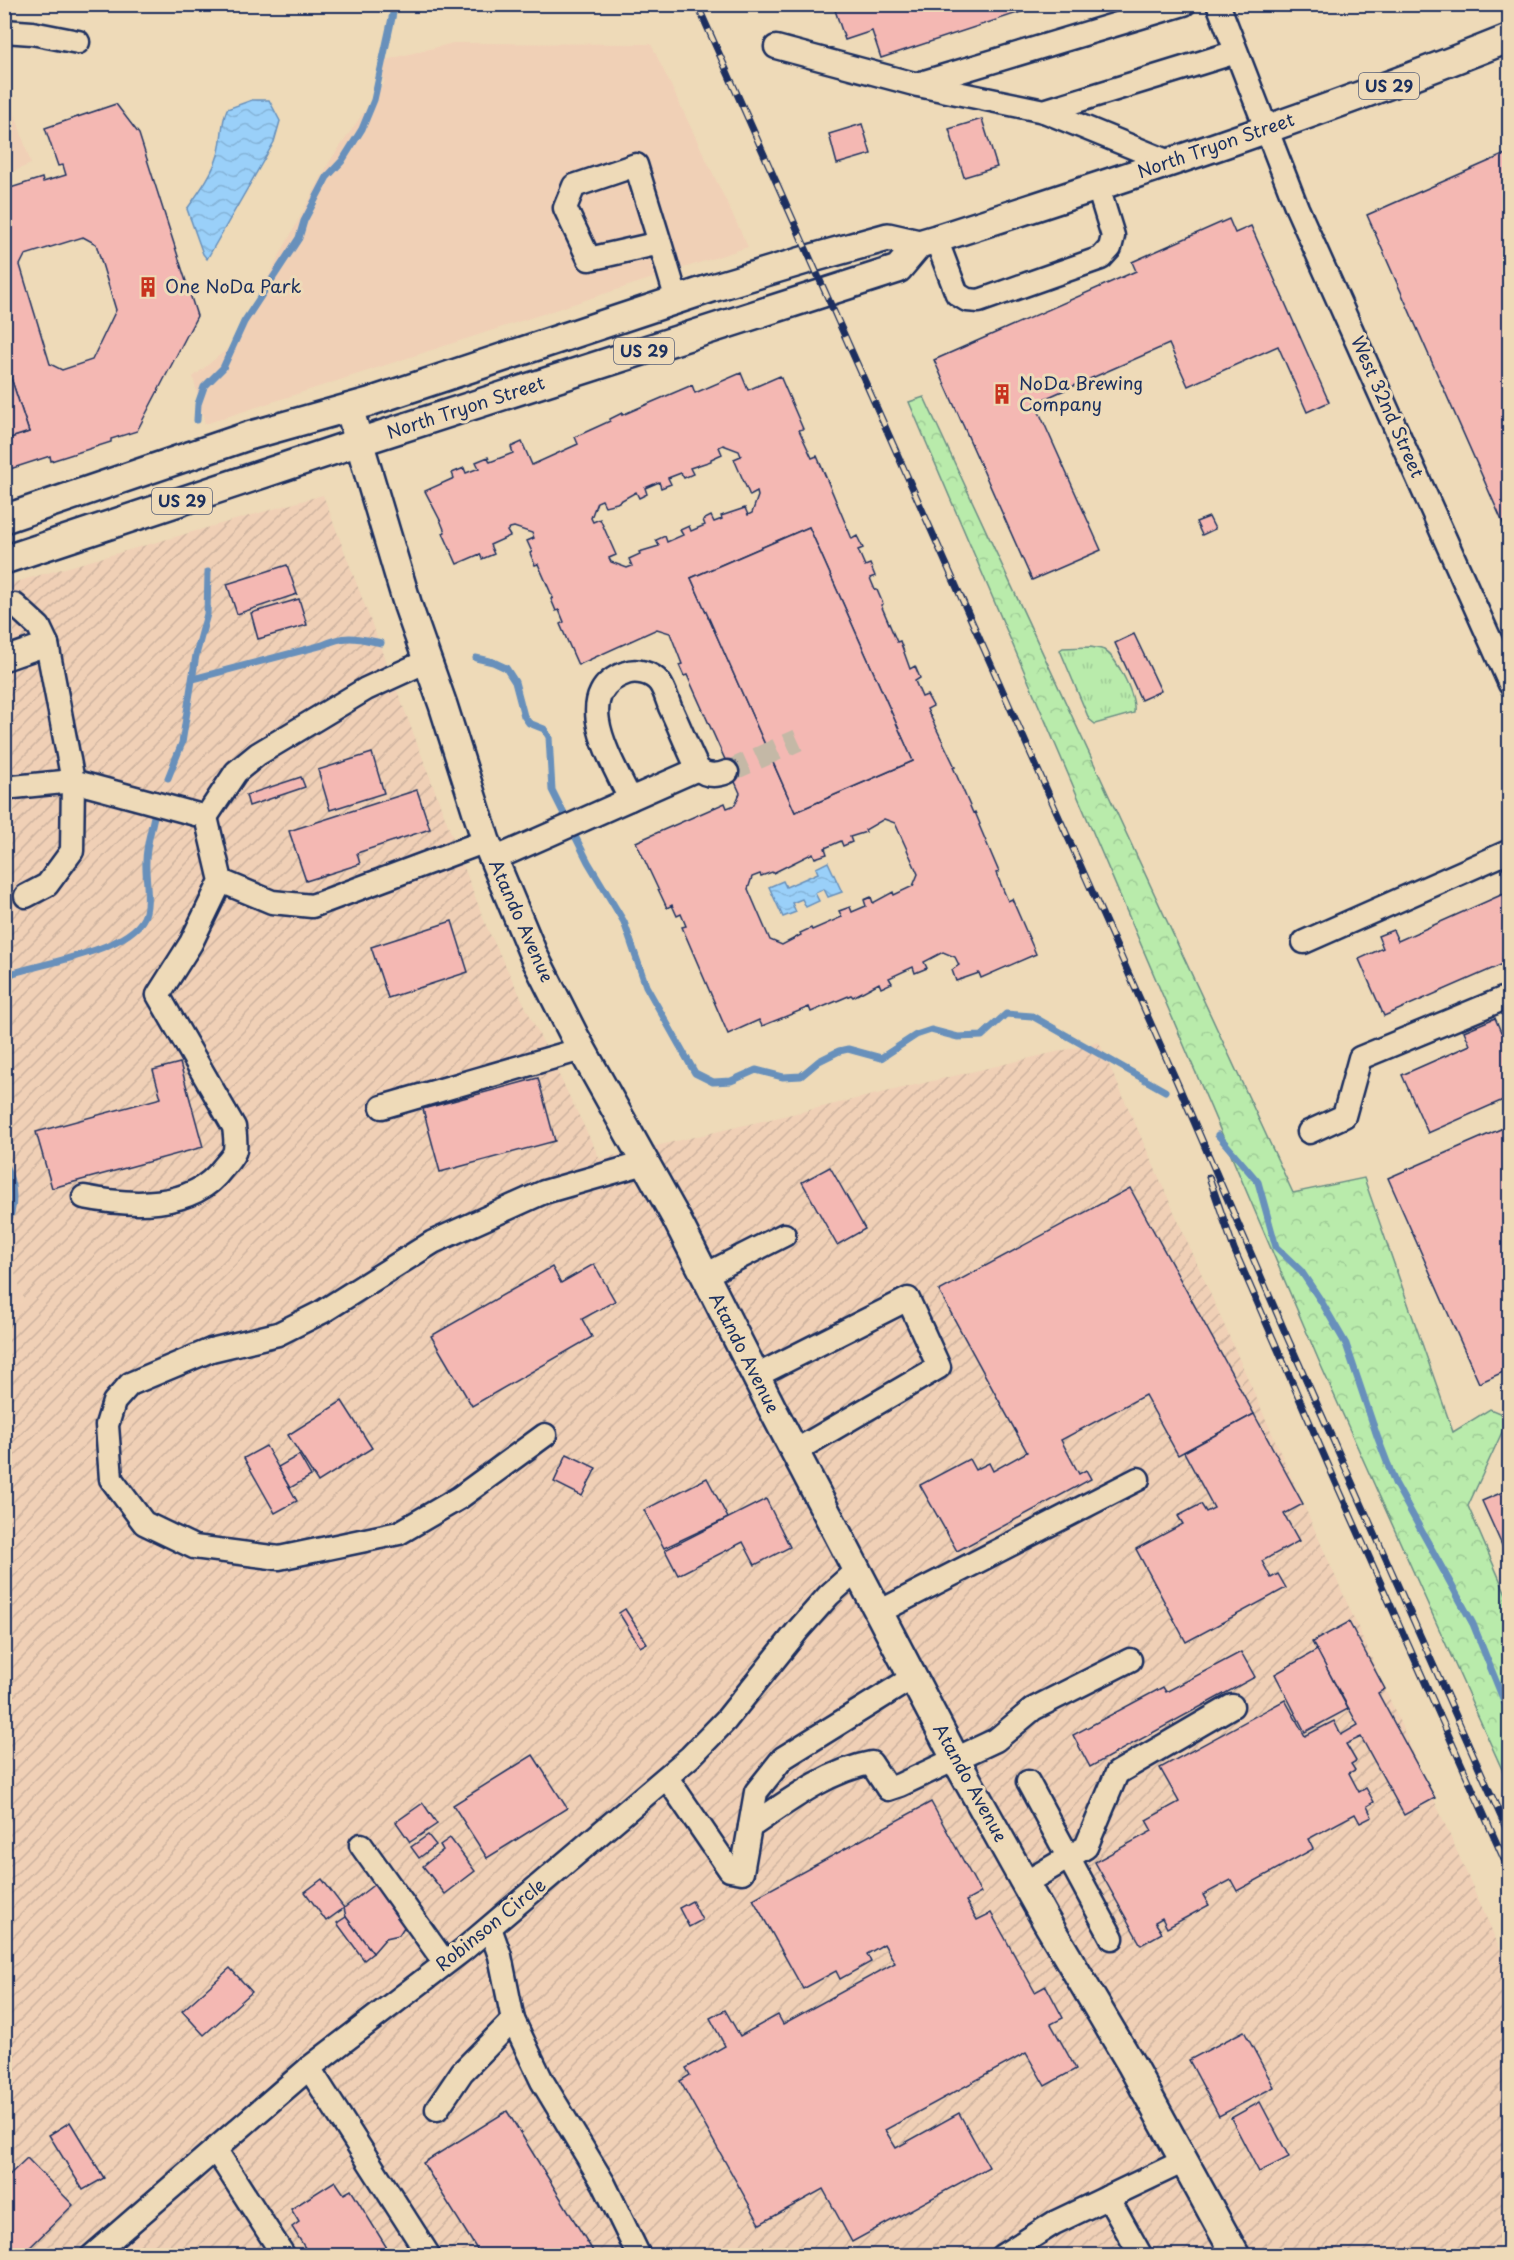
<svg xmlns="http://www.w3.org/2000/svg" width="1514" height="2260" font-family="'Playpen Sans',sans-serif">
  <style>
    .built { fill: #f0d0b6 }
    .industrial { fill: url(#industrial-furrows) }
    .grass { fill: url(#grass-tufts); stroke: #6a8d84; stroke-width: 1.5 }
    .forest { fill: url(#forest-crowns); stroke: #6a8d84; stroke-width: 1.5 }
    .water { fill: url(#water-waves); stroke: #6790bb; stroke-width: 1.5 }
    .lines { fill: none; stroke-linecap: round; stroke-linejoin: round }
    .stream { stroke: #6790bb; stroke-width: 7 }
    .building { fill: #f4b8b3; stroke: #1b2f5e; stroke-width: 1.5; fill-rule: evenodd }
    .minor-tunnel { stroke: #c4b8a6; stroke-width: 22; stroke-dasharray: 22 11; stroke-linecap: butt }
    .minor-casing { stroke: #1b2f5e; stroke-width: 27 }
    .major-casing { stroke: #1b2f5e; stroke-width: 32 }
    .minor { stroke: #eedab8; stroke-width: 22 }
    .major { stroke: #eedab8; stroke-width: 27 }
    .rail-casing { stroke: #1b2f5e; stroke-width: 7 }
    .rail { stroke: #eedab8; stroke-width: 4.5; stroke-dasharray: 14; stroke-linecap: butt }
    .labels { text-anchor: middle; stroke-width: 6; stroke-linejoin: round; paint-order: stroke }
    .shield { fill: #eedab8; stroke: #5a6279; stroke-width: 1.5 }
    .shield-label { font-size: 16px; font-weight: bold; fill: #1b2f5e }
    .street-label { font-size: 18px; fill: #1b2f5e; stroke: #eedab8 }
    .poi-label { font-size: 18px; fill: #1b2f5e; stroke: #eedab8; text-anchor: start }
  </style>
  <defs>
    <pattern id="industrial-furrows" width="10" height="10" patternUnits="userSpaceOnUse" patternTransform="scale(1.5)"><rect width="10" height="10" fill="#f0d0b6"/><path d="M-1 1l2-2M0 10L10 0M9 11l2-2" fill="none" stroke="#cdb39f"/></pattern>
    <pattern id="grass-tufts" width="24" height="20" patternUnits="userSpaceOnUse" patternTransform="scale(1.5)"><rect width="24" height="20" fill="#b9ebab"/><path d="M3 7l-1-3M5 7V3M7 7l1-3M15 17l-1-3M17 17v-4M19 17l1-3" fill="none" stroke="#9eca96"/></pattern>
    <pattern id="forest-crowns" width="20" height="18" patternUnits="userSpaceOnUse" patternTransform="scale(1.5)"><rect width="20" height="18" fill="#b9ebab"/><path d="M2 6a3 3 0 1 1 6 0M12 15a3 3 0 1 1 6 0" fill="none" stroke="#9eca96"/></pattern>
    <pattern id="water-waves" width="16" height="10" patternUnits="userSpaceOnUse" patternTransform="scale(1.5)"><rect width="16" height="10" fill="#9ad0f9"/><path d="M0 5q4-4 8 0t8 0" fill="none" stroke="#84b3d8"/></pattern>
  </defs>
  <rect width="100%" height="100%" fill="#eedab8"/>
  <filter id="ink" filterUnits="userSpaceOnUse"><feTurbulence type="fractalNoise" baseFrequency=".0167" numOctaves="2"/><feDisplacementMap in="SourceGraphic" scale="12" xChannelSelector="R" yChannelSelector="G"/><feConvolveMatrix kernelMatrix="1 2 1 2 8 2 1 2 1" color-interpolation-filters="sRGB"/></filter>
  <g filter="url(#ink)">
    <g class="built">
      <path d="M453 43 651 44 748 247 205 424 193 377 232 345 330 161 384 83 381 61Z"/>
      <path d="M4 80 31 164 5 175H4Z"/>
      <path d="M4 1246 24 1299 5 1320H4Z"/>
    </g>
    <path class="industrial" d="M323 495 487 928 600 1159 1099 1042 1509 1969V2255H5L4 1320 24 1299 5 1246V585Z"/>
    <path class="grass" d="M1090 647C1096 648 1100 648 1104 650 1118 659 1136 696 1134 713L1095 724 1089 719 1060 650 1063 648Z"/>
    <path class="forest" d="M924 397 1293 1193 1364 1178 1453 1432 1490 1409 1509 1417 1468 1506 1509 1601V1785L1322 1368 909 402Z"/>
    <g class="water">
      <path d="M252 100H269L280 121 274 142 207 259 203 254 187 209C199 192 212 175 218 155 223 140 220 126 227 109Z"/>
      <path d="M828 862 842 892 828 897 824 889 815 893 819 901 806 907 802 899 792 903 796 912 783 917 769 887 783 881 786 887 818 873 816 868Z"/>
    </g>
    <g class="lines">
      <g class="stream">
        <path d="M197 420 198 404 204 387 223 368 244 322 299 238 304 221 327 177 342 161 362 129 374 100 395 4"/>
        <path d="M476 658 493 662 506 668 515 682 524 716 529 723 544 729 549 737 552 790 588 862 624 922 646 986 695 1073 713 1082 731 1081 756 1070 783 1077 801 1076 819 1061 839 1051 848 1049 881 1058 916 1035 931 1030 958 1037 982 1036 1006 1014 1032 1016 1165 1091"/>
        <path d="M193 679 323 645C347 634 357 638 381 643"/>
        <path d="M168 778 182 743 196 655 207 614 208 572"/>
        <path d="M4 976C38 963 137 951 146 912 150 896 145 877 146 861 146 846 151 831 154 816"/>
        <path d="M1218 1135 1258 1182 1276 1247 1301 1271 1321 1301 1346 1344 1377 1436 1395 1483 1473 1624 1510 1716"/>
        <path d="M4 1163C15 1184 17 1208 4 1229"/>
      </g>
    </g>
    <g class="building">
      <path d="M833 4H1045L881 58 872 31 845 40Z"/>
      <path d="M116 104 139 134 197 316 137 431 111 439V442L51 461 50 456 4 471V440L29 432 4 357V190L42 178 43 182 66 175 63 165 58 166 45 128ZM83 237 96 244 116 310 92 360 62 370 50 364 20 265 25 255Z"/>
      <path d="M982 119 997 167 964 177 949 129Z"/>
      <path d="M862 124 871 154 837 164 829 134Z"/>
      <path d="M1510 152V539L1367 215Z"/>
      <path d="M1229 219 1235 233 1251 226 1329 402 1307 412 1278 346 1188 386 1169 344 1035 403 1101 550 1032 580 934 360 1136 271 1132 262Z"/>
      <path d="M4 357 29 432 4 440Z"/>
      <path d="M741 373 748 390 780 376 803 429 799 430 812 458 817 456 852 539 857 536 863 548 858 550 865 566 870 564 875 576 870 578 875 590H877L883 604 881 605 897 642 900 641 910 669 915 666 920 678 915 681 922 697 927 695 933 706 927 709 955 767H953L973 813 975 812 980 824 979 825 999 872 996 873 1008 901 1012 899 1036 954 981 978 979 973 956 981 952 970 959 965 955 957 943 952 924 962 927 968 915 973 913 967 889 978 892 983 881 988 879 983 853 997 851 995 811 1012 809 1007 762 1026 759 1020 728 1034 682 927 686 926 681 914 677 916 672 905 667 908 636 842 725 803 727 808 735 805 740 793 687 675 684 676 679 665 682 664 670 633 657 629 578 665 560 624 564 622 559 610 556 611 551 599 553 598 538 564 535 565 530 553 532 552 527 541 534 538 532 533 514 527 510 528 507 531 510 536 490 545 494 554 482 559 480 554 457 564 443 533 445 532 441 522 425 491 454 478 452 473 464 468 466 473 479 468 476 462 488 457 490 462 513 453 511 447 522 442 532 465 578 444 575 437 610 421V419L622 413V415L692 385 695 393ZM723 445 739 451 741 456 734 459 750 496 757 492 758 496 752 513 748 515 745 508 721 516 722 519 714 522 711 516 703 520 705 525 691 531 689 526 680 530 683 535 667 542 665 536 656 540 659 546 639 552 640 554 629 559 632 566 627 568 611 562 609 558 616 555 600 519 593 522 591 518 597 502 602 500 605 506 617 503 636 492 639 498 647 494 645 488 659 482 661 488 671 484 668 478 681 473 684 478 693 474 690 468 711 461V459L722 454 719 447ZM809 527 913 761 795 812 691 578ZM884 819 895 823 918 874 913 886 894 895 893 892 873 903 871 897 864 900 866 906 852 912 850 907 839 911 842 917 812 930 811 928 800 933 801 935 782 945 770 940 748 889 752 877 760 874 761 876 772 872 773 873 813 853 815 858 827 854 825 848 841 841 843 846 852 842 850 837 866 832 865 830Z"/>
      <path d="M1209 517 1215 529 1202 535 1196 522Z"/>
      <path d="M809 527 913 761 795 812 691 578Z"/>
      <path d="M287 565 297 594 237 614 227 584Z"/>
      <path d="M299 599 307 625 258 639 251 613Z"/>
      <path d="M1134 634 1161 691 1141 700 1115 643Z"/>
      <path d="M372 753 384 793 330 810 318 770Z"/>
      <path d="M301 777 305 787 249 806 246 795Z"/>
      <path d="M417 790 430 829 357 853 360 864 306 881 289 831Z"/>
      <path d="M1510 891V961L1384 1016 1359 959 1383 948 1378 936 1393 930 1398 941Z"/>
      <path d="M452 921 468 972 388 998 371 947Z"/>
      <path d="M1495 1018 1501 1032 1510 1028V1097L1428 1133 1402 1075 1470 1045 1464 1031Z"/>
      <path d="M180 1063 203 1147 52 1188 36 1132 161 1098 153 1070Z"/>
      <path d="M538 1078 555 1141 440 1172 423 1109Z"/>
      <path d="M1510 1125V1369L1479 1383 1388 1178Z"/>
      <path d="M830 1167 865 1229 837 1245 802 1182Z"/>
      <path d="M1130 1188 1254 1414 1178 1455 1145 1395 1061 1440 1079 1474 1086 1470 1091 1479 957 1551 920 1485 969 1459 975 1470 989 1463 993 1471 1027 1452 939 1291Z"/>
      <path d="M594 1264 615 1301 582 1319 592 1337 472 1406 431 1336 552 1267 561 1283Z"/>
      <path d="M342 1401 372 1448 318 1482 288 1435Z"/>
      <path d="M1254 1414 1303 1504 1284 1514 1299 1541 1262 1561 1271 1578 1278 1574 1286 1588 1186 1642 1136 1549 1183 1524 1178 1516 1201 1504 1206 1512 1214 1508 1184 1452Z"/>
      <path d="M266 1446 297 1501 275 1513 244 1458Z"/>
      <path d="M567 1454 596 1468 582 1496 554 1482Z"/>
      <path d="M299 1455 311 1476 290 1488 278 1467Z"/>
      <path d="M707 1478 728 1518 664 1548 644 1510Z"/>
      <path d="M1510 1489V1563L1482 1501Z"/>
      <path d="M766 1499 790 1547 755 1565 743 1542 678 1575 665 1550Z"/>
      <path d="M625 1609 647 1643 640 1647 619 1613Z"/>
      <path d="M1349 1622 1385 1689 1378 1693 1435 1798 1404 1815 1361 1737 1346 1744 1356 1761 1351 1764 1355 1770 1349 1773 1359 1792 1366 1788 1374 1802 1367 1806 1372 1817 1360 1823 1355 1814 1308 1839 1313 1849 1237 1891 1231 1880 1203 1895 1209 1905 1167 1928 1162 1918 1155 1922 1162 1933 1141 1945 1095 1862 1152 1831 1146 1820 1179 1802 1160 1768 1285 1700 1305 1736 1334 1721 1341 1735 1358 1725 1312 1642Z"/>
      <path d="M1317 1650 1348 1709 1305 1732 1275 1674Z"/>
      <path d="M1241 1652 1255 1677 1090 1767 1073 1735 1163 1687 1166 1692Z"/>
      <path d="M533 1755 567 1808 487 1858 453 1805Z"/>
      <path d="M931 1802 981 1893 966 1901 977 1920 991 1913 1035 1992 1046 1986 1063 2018 1051 2024 1076 2069 1045 2086 1026 2053 885 2130 896 2148 959 2113 989 2167 852 2242 823 2189 760 2224 680 2081 690 2075 686 2068 725 2046 710 2018 725 2010 740 2036 778 2015 783 2024 895 1963 884 1944 867 1954 871 1962 840 1979 836 1971 803 1989 753 1899Z"/>
      <path d="M423 1803 437 1824 410 1842 396 1822Z"/>
      <path d="M428 1835 436 1845 419 1858 411 1847Z"/>
      <path d="M450 1838 475 1871 445 1894 423 1866 443 1850 440 1845Z"/>
      <path d="M322 1879 344 1908 326 1921 305 1892Z"/>
      <path d="M376 1883 406 1924 399 1935 386 1938 373 1953 346 1917 344 1908Z"/>
      <path d="M692 1901 702 1920 689 1927 679 1908Z"/>
      <path d="M346 1917 373 1953 364 1960 337 1923Z"/>
      <path d="M230 1968 252 1992 204 2035 182 2011Z"/>
      <path d="M1244 2031 1274 2087 1219 2116 1189 2060Z"/>
      <path d="M1260 2102 1289 2157 1259 2172 1231 2118Z"/>
      <path d="M507 2111 596 2256H481L423 2163Z"/>
      <path d="M70 2122 104 2178 83 2190 49 2135Z"/>
      <path d="M27 2158 73 2205 21 2256H4V2180Z"/>
      <path d="M335 2181 344 2194 351 2190 392 2256H310L292 2227 299 2222 291 2209Z"/>
    </g>
    <g class="lines">
      <path class="minor-tunnel" d="M727 772 798 740"/>
      <g class="minor-casing">
        <g id="minor">
          <path d="M1218 4 1297 208 1510 684"/>
          <path d="M4 31 32 33 78 42"/>
          <path d="M776 47 918 85 1044 111 1169 162"/>
          <path d="M921 83 1184 4"/>
          <path d="M1044 111 1236 52"/>
          <path d="M936 239 957 294 967 300 979 301 1101 258 1110 248 1113 236 1098 187"/>
          <path d="M660 243 636 165 574 186 565 208 589 259 660 243 677 300"/>
          <path d="M4 605H15L39 627 47 644 73 781 206 817 236 772 258 754 366 689 427 661"/>
          <path d="M4 659 47 644"/>
          <path d="M4 788 73 781 72 851 47 885 26 896"/>
          <path d="M630 799C614 764 567 693 626 673 636 669 652 673 659 682 664 688 667 699 670 707 680 728 688 749 698 769 707 777 717 776 727 772"/>
          <path d="M494 859 698 769"/>
          <path d="M221 881 272 902 312 906 486 841"/>
          <path d="M1304 942 1510 851"/>
          <path d="M382 1107 582 1049"/>
          <path d="M1309 1132 1344 1116 1360 1058 1510 996"/>
          <path d="M84 1197C129 1206 192 1210 222 1169 226 1164 234 1156 235 1150 236 1143 235 1134 234 1127L158 995 191 943 221 881 206 817"/>
          <path d="M705 1275 784 1235"/>
          <path d="M756 1376 908 1299 939 1367 795 1451"/>
          <path d="M545 1435 459 1498 399 1533 279 1558 194 1547 144 1523 111 1479 107 1425 114 1402 130 1384 211 1350 278 1334 322 1312 433 1242 544 1192 645 1163"/>
          <path d="M879 1612 1138 1479"/>
          <path d="M667 1778 730 1870 742 1872 756 1792 783 1758 912 1678"/>
          <path d="M1028 1782 1112 1938"/>
          <path d="M750 1827C787 1802 827 1771 871 1763L888 1789 900 1785 996 1740 1033 1709 1130 1660"/>
          <path d="M361 1845 445 1963"/>
          <path d="M1025 1883 1086 1847 1117 1773 1232 1706"/>
          <path d="M490 1928 500 1956 513 2020 542 2081 604 2184 639 2256"/>
          <path d="M309 2068 429 2256"/>
          <path d="M437 2109 462 2072 513 2020"/>
          <path d="M215 2149 284 2256"/>
          <path d="M1108 2197 1141 2256"/>
          <path d="M92 2256 309 2068 463 1950 690 1757 726 1720 798 1630 829 1595 858 1569"/>
          <path d="M1002 2256 1054 2223 1184 2161"/>
        </g>
      </g>
      <g class="major-casing">
        <g id="major">
          <path d="M349 408 408 606 443 705 486 841 534 956 575 1037 676 1218 772 1408 955 1758 1045 1919 1131 2064 1236 2256"/>
          <path d="M4 519 248 436 369 402 712 288 809 259 888 237 919 244 936 239C1129 177 1321 114 1510 38"/>
          <path d="M4 560 359 442 898 269 919 244"/>
        </g>
      </g>
      <use href="#minor" class="minor"/>
      <use href="#major" class="major"/>
      <g class="rail-casing">
        <g id="rail">
          <path d="M697 4 1176 1080 1288 1339 1510 1837"/>
          <path d="M1209 1177 1234 1249 1337 1485 1510 1873"/>
        </g>
      </g>
      <use href="#rail" class="rail"/>
    </g>
  </g>
  <defs>
    <g id="building-bare" transform="scale(1.62)"><path d="M-4-6H4V6H1V3H-1V6H-4ZM-2.5-4.3h1.7v1.8h-1.7ZM.8-4.3h1.7v1.8H.8ZM-2.5-1h1.7V.8h-1.7ZM.8-1h1.7V.8H.8Z" fill="#c8321e" stroke="#eedab8" stroke-width="2.5" paint-order="stroke"/></g>
  </defs>
  <g fill-rule="evenodd">
    <use href="#building-bare" x="148" y="287"/>
    <use href="#building-bare" x="1002" y="394"/>
  </g>
  <g class="labels">
    <g class="shield">
      <rect x="1359" y="73" width="60" height="26" rx="4.5"/>
      <rect x="614" y="338" width="60" height="26" rx="4.5"/>
      <rect x="152" y="488" width="60" height="26" rx="4.5"/>
    </g>
    <g class="shield-label">
      <text x="1389" y="92">US 29</text>
      <text x="644" y="357">US 29</text>
      <text x="182" y="507">US 29</text>
    </g>
    <g class="street-label">
      <text transform="translate(1216 146) rotate(-19)" y="6">North Tryon Street</text>
      <text transform="translate(1387 407) rotate(66)" y="6">West 32nd Street</text>
      <text transform="translate(466 408) rotate(-18)" y="6">North Tryon Street</text>
      <text transform="translate(521 921) rotate(66)" y="6">Atando Avenue</text>
      <text transform="translate(744 1353) rotate(63)" y="6">Atando Avenue</text>
      <text transform="translate(970 1783) rotate(61)" y="6">Atando Avenue</text>
      <text transform="translate(491 1925) rotate(-39)" y="6">Robinson Circle</text>
    </g>
    <g class="poi-label">
      <text x="165" y="293">One NoDa Park</text>
      <text x="1019" y="390">NoDa Brewing<tspan x="1019" dy="21">Company</tspan></text>
    </g>
  </g>
  <rect width="1514" height="2260" fill="none" stroke="#eedab8" stroke-width="24"/>
  <rect x="12" y="12" width="1490" height="2236" fill="none" stroke="#1b2f5e" stroke-width="2" filter="url(#ink)"/>
</svg>
